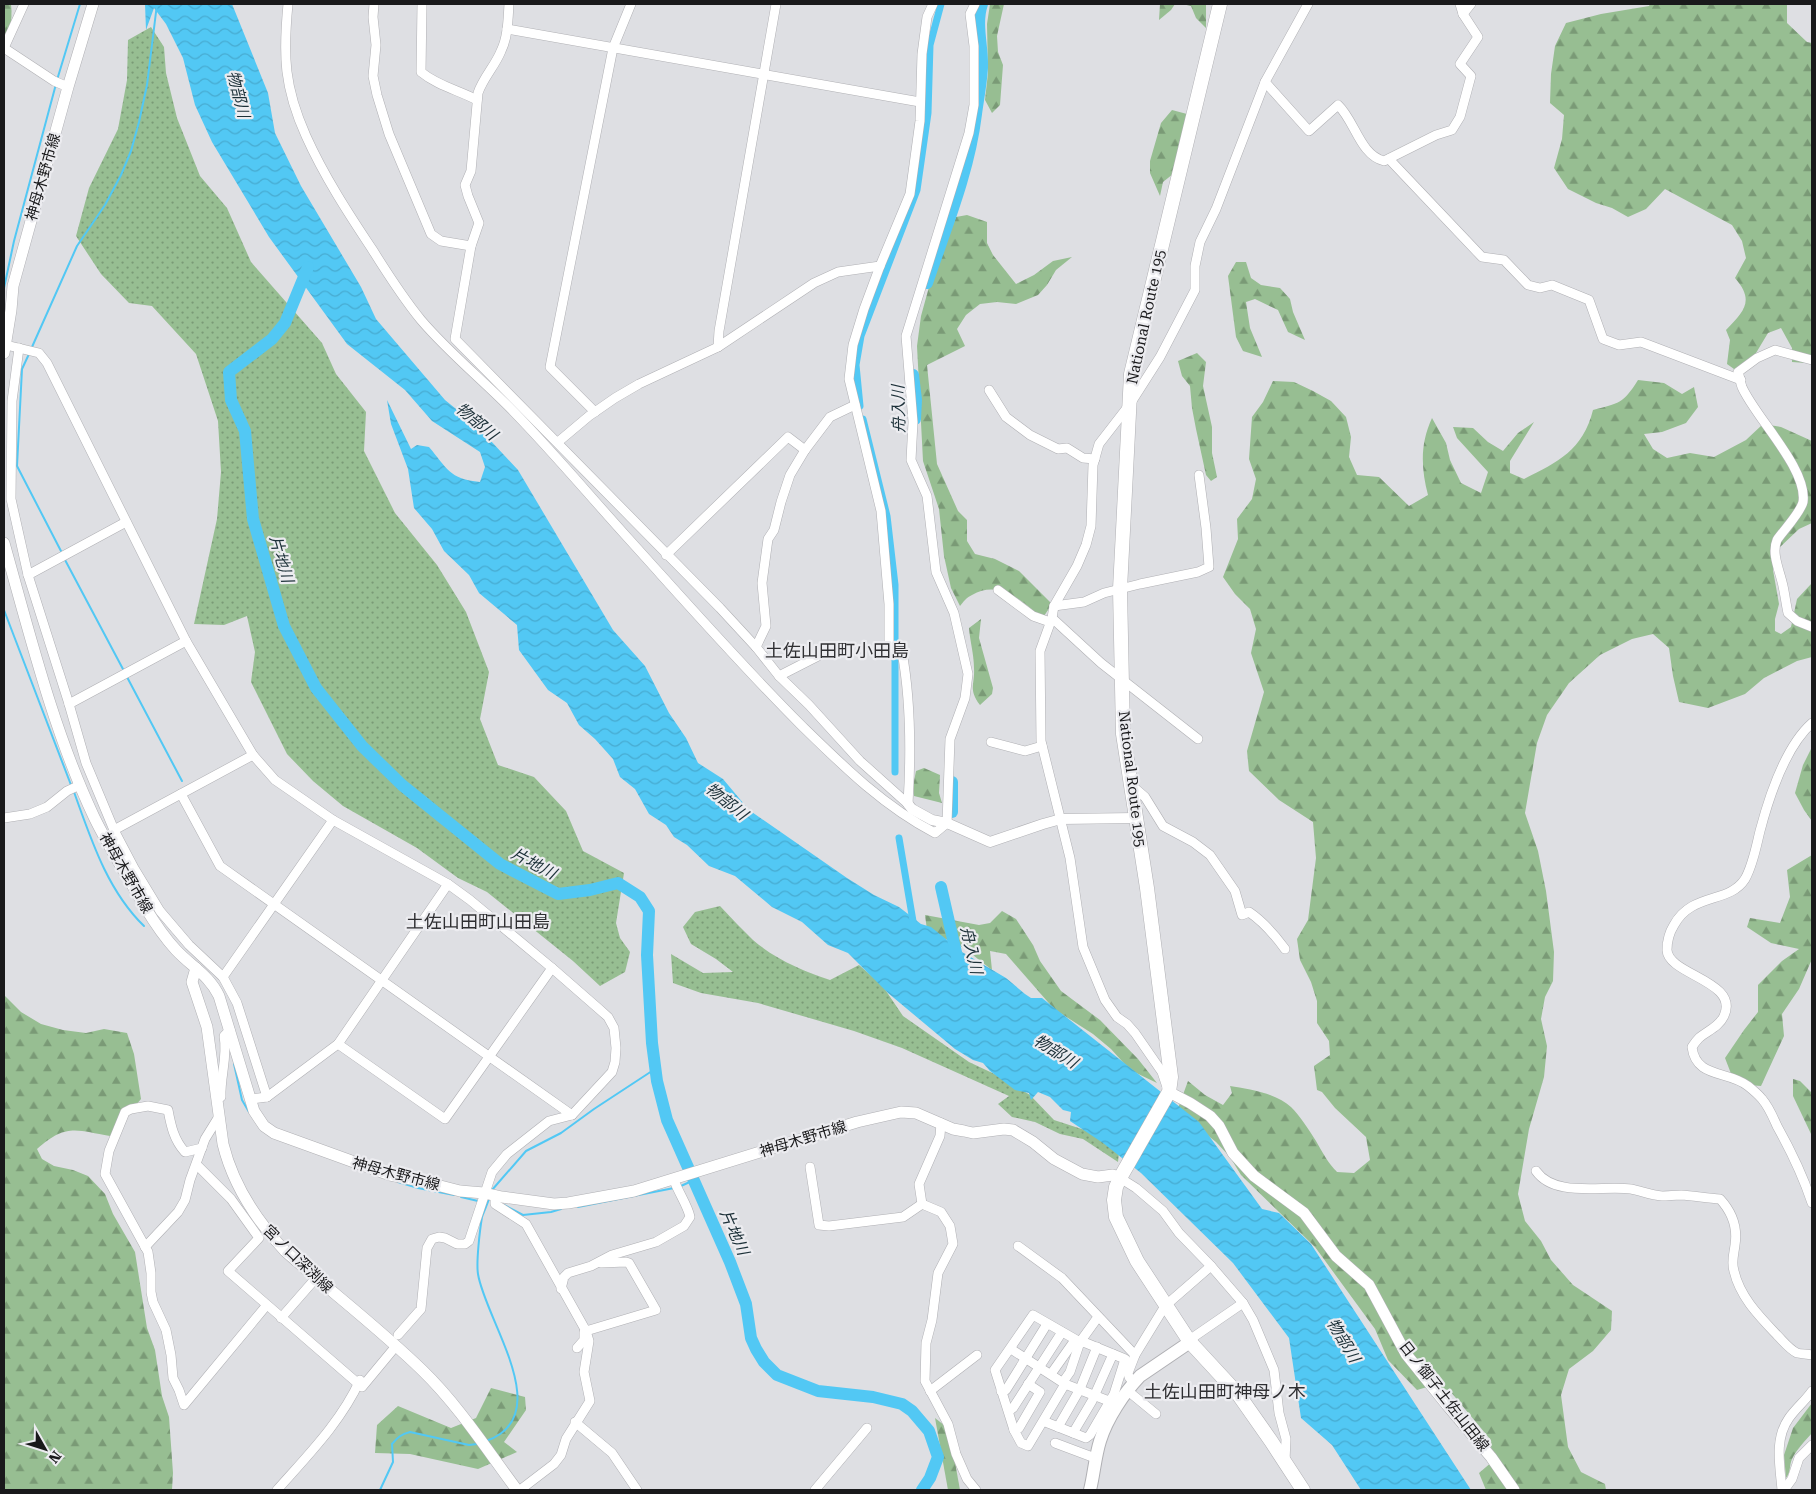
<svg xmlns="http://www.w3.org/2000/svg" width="1816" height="1494" font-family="'Roboto Serif','Noto Sans JP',serif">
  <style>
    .grass { fill: url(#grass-dots) }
    .forest { fill: url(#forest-firs) }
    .water { fill: url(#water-waves) }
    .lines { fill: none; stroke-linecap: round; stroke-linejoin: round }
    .stream { stroke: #52c8f4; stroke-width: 2 }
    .canal { stroke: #52c8f4; stroke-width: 7 }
    .river { stroke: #52c8f4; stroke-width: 12 }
    .minor-casing { stroke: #b0b0b4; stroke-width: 10 }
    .tertiary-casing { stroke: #b0b0b4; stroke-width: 11 }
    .secondary-casing { stroke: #b0b0b4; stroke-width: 12 }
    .primary-casing { stroke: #b0b0b4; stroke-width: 14 }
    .trunk-casing { stroke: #b0b0b4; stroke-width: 15 }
    .minor { stroke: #fff; stroke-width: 9 }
    .tertiary { stroke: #fff; stroke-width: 10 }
    .secondary { stroke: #fff; stroke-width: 11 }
    .primary { stroke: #fff; stroke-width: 12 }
    .trunk { stroke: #fff; stroke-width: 14 }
    .labels { text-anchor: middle; stroke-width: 4.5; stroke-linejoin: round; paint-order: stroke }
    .street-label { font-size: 15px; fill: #19191b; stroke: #ececf0 }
    .water-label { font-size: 16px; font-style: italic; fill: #1c3038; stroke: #ececf0 }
    .quarter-label { font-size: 18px; fill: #2f2f32; stroke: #ececf0 }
  </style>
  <defs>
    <pattern id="grass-dots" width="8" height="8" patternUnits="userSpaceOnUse" patternTransform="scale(1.25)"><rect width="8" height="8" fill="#97be92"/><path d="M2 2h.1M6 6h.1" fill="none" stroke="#7a9a76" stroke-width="1.8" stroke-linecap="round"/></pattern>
    <pattern id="forest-firs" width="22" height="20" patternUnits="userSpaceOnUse" patternTransform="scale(1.25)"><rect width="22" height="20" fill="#97be92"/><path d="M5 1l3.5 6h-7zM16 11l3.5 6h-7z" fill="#7a9a76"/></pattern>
    <pattern id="water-waves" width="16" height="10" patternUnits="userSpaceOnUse" patternTransform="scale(1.25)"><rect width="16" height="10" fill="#52c8f4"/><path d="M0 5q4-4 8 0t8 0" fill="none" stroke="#47abd1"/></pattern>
  </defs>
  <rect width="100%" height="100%" fill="#dedfe3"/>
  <g class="grass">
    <path d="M151 27 164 47 166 73 177 118 200 176 227 208 251 262 322 343 336 374 366 412 364 451 395 513 437 565 466 612 489 672 480 719 498 765 534 777 566 811 583 851 624 873 616 923 620 938 630 952 625 972 600 986 573 961 487 892 458 878 417 848 343 806 313 781 287 754 251 682 255 652 247 616 224 625 194 624 217 519 221 472 218 421 196 354 152 306 129 303 101 274 76 236 89 188 118 129 127 80 128 40Z"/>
    <path d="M720 906C731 918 742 929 753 940 775 959 803 971 830 980L859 965 882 985 903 1016 969 1062 1003 1078 1030 1095 1054 1120 1094 1133 1119 1153 1118 1162 1083 1139 1060 1134 1035 1122 1012 1117 998 1104 1009 1096 902 1048 854 1031 758 1003 701 993 673 983 671 954 703 973 733 972 716 959 691 944 683 927 695 912Z"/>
  </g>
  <g class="forest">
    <path d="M4 4H11C13 21 9 37 4 54Z"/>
    <path d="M990 4H1004L997 36 998 52 1003 65 1000 105 992 113 985 100 988 73 987 24Z"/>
    <path d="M1160 4H1175L1171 10 1159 20Z"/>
    <path d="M1182 4H1206V28L1196 18 1191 6Z"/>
    <path d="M1650 4H1787V23L1807 42 1812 43V360L1806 363 1792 362V348L1781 328 1768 333 1750 363 1734 369 1727 364 1730 340 1726 330C1744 311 1755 301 1735 278L1746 258 1742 241 1732 225 1665 189 1646 209 1628 217 1612 208 1596 203 1568 189 1554 168 1562 139 1564 115 1550 103 1551 74 1555 46 1566 23 1601 14 1649 6Z"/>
    <path d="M1172 110 1187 114 1173 174 1163 182 1160 196 1150 173V161L1161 123Z"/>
    <path d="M967 215 987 222V243L993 255 1016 284 1034 275 1053 261 1072 257 1056 270 1047 285 1038 295 1016 304 997 302 980 304 966 315 957 329 965 346 927 365 937 464 958 511 967 520V541L975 554 995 559 1019 571 1052 604 1042 619C1023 601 999 579 972 595 967 597 963 602 960 606L951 588 944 556 939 509 923 461 917 346 921 316 929 287 956 217Z"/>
    <path d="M1236 262H1246L1251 278 1261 285 1280 288 1290 299 1293 312 1305 340 1288 332 1278 310 1255 299 1246 302 1250 328 1262 357 1243 351 1236 337 1228 276Z"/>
    <path d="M1197 353 1206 362 1203 386 1212 427V453L1217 477 1211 481 1206 475 1196 429 1192 408 1190 386 1182 376 1178 361Z"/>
    <path d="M1638 380 1664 383 1682 394 1694 387 1698 407 1686 423 1662 432 1644 434 1653 449 1667 458 1690 453 1714 457 1746 440 1763 424 1781 427 1812 441V523L1799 529 1779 548 1773 570 1779 604 1775 619V631L1781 634 1791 627 1797 599 1812 583V657L1797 661 1764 678 1745 694 1708 708 1679 702 1673 676 1669 648 1653 634 1632 639 1600 655 1569 683 1547 715 1537 743 1525 813 1538 851 1546 891 1554 952 1553 981 1545 997 1541 1019 1547 1046 1544 1077 1529 1129 1518 1194 1525 1221 1541 1241 1551 1260 1573 1285 1612 1311 1611 1330 1593 1351 1569 1369 1561 1395 1568 1447 1581 1472 1605 1484 1606 1490H1486L1479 1473 1493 1461 1490 1439 1450 1391 1434 1385 1417 1390 1388 1360 1375 1329 1315 1247 1241 1175 1230 1157 1216 1142 1177 1111 1188 1081 1205 1095 1223 1105 1232 1093 1230 1086C1248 1089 1277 1093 1291 1107 1300 1116 1309 1130 1316 1141 1323 1153 1328 1163 1337 1172L1354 1173 1370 1160 1366 1137 1335 1108 1322 1092 1317 1090 1314 1066 1330 1055 1329 1041 1317 1023V1001L1311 982 1300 960 1297 939 1308 920 1316 858 1313 822 1279 800 1249 771 1247 751 1264 692 1251 653 1256 629 1250 609 1235 594 1223 577 1238 539 1237 519 1252 499 1256 479 1249 459 1252 417 1263 402 1273 381 1294 382 1313 391 1331 401 1346 417 1351 437 1349 457 1357 475 1379 477 1409 506 1428 495C1421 468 1420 444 1432 418L1446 443 1450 460 1461 483 1481 493 1488 472 1457 438 1453 427 1473 428 1488 442 1503 451 1518 433 1534 422 1510 461V473L1524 479C1558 462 1583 450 1593 410 1619 403 1623 404 1638 380Z"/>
    <path d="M981 619 979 638 993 688 992 694 980 705C968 689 975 685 974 668 974 655 970 641 969 628Z"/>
    <path d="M1812 747V821L1804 810 1795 793 1803 765Z"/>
    <path d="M924 768 940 775 939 793 942 803 914 796 913 786 916 771Z"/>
    <path d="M1812 855V959L1799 989 1782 1014 1784 1036 1761 1086 1735 1084 1725 1058 1744 1030 1758 1012V985L1782 961 1799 949 1771 943 1747 927 1750 918 1780 923 1790 897 1787 870Z"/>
    <path d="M1002 911 1016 919 1033 945 1040 961 1061 991 1100 1020 1138 1059 1157 1083 1130 1070 1111 1049 1093 1034 1054 1009 1006 954 990 951 992 970 964 948 927 930 925 915 979 925 990 923Z"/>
    <path d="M4 995 21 1012 41 1024 63 1030 86 1033 104 1029 127 1033 134 1054 141 1099 110 1136C76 1130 66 1123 37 1149L42 1159 54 1166 73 1170 88 1176 105 1194 113 1214 135 1252 147 1328 155 1350 162 1396 169 1417 173 1473 172 1490H4Z"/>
    <path d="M1793 1079 1800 1081 1812 1093V1136L1793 1096Z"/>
    <path d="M491 1388 525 1397 526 1410 504 1442 517 1452 478 1469 410 1454 375 1453 377 1425 398 1406 451 1428 476 1418Z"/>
    <path d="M1812 1403V1433C1805 1441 1797 1449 1792 1459 1789 1466 1791 1472 1786 1478L1784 1455 1793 1428Z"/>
    <path d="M935 1418 949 1429 960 1490H948Z"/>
  </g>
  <path class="water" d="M145 4H232L268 93 275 133 301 186 361 287 376 319 445 400 477 426 518 470 613 630 645 666 669 713 686 738 698 763 723 779 749 810 847 878 874 895 899 907 921 924 931 927 962 952 1006 978 1025 994 1031 998H1042L1199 1122 1262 1209 1279 1213 1311 1244 1471 1490H1361L1332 1445 1301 1418 1289 1338 1233 1263 1141 1173 1103 1143 1070 1121 1071 1112 1063 1110 1050 1097 1038 1092 1031 1100 1029 1093 1015 1090 990 1071 983 1063 973 1060 955 1049 888 993 848 953 828 945 802 922 772 907 735 876 709 866 687 845 674 837 666 825 649 814 635 789 620 777 613 759 595 739 579 725 567 703 548 690 519 650 517 625 479 593 469 575 444 551 432 529 414 508 408 469 391 424 387 400 411 449 417 445 429 447C447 468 449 479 480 482L485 467 480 452 432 421 405 390 347 344 269 237 212 142 195 105 183 58 166 24 154 8 146 30Z"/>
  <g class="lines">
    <g class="stream">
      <path d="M57 80 80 4"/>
      <path d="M4 288 14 241 56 84"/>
      <path d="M32 347 77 246 105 205 121 175 131 151 139 122 147 85 157 4"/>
      <path d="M29 354 22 369 17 466 62 553"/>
      <path d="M64 558 124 671"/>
      <path d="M4 610 71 785"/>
      <path d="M127 677 182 781"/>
      <path d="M74 792C91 839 107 890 144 926"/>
      <path d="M234 1064 242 1100 249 1112"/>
      <path d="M398 1182 418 1188 454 1195"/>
      <path d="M681 1186 694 1180"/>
      <path d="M492 1190 526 1151 561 1133 594 1109 655 1069"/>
      <path d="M461 1197 478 1201"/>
      <path d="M504 1205 523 1215 551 1212 561 1209"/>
      <path d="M578 1207 674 1188"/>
      <path d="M486 1441C558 1416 485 1320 478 1274 476 1262 480 1229 482 1217 484 1211 487 1205 489 1199"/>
      <path d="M380 1490 393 1462 392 1444C397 1438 401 1434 410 1432L469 1445 477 1444"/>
    </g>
    <g class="canal">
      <path d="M860 406 856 365 861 336 917 190 928 113 930 45 941 4"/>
      <path d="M863 419 887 516 895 585V772"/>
      <path d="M899 838 914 927"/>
    </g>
    <g class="river">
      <path d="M308 267 285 323 272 339 229 372 231 400 245 431 253 519 284 626 316 688 362 746 402 785 500 864 558 894 590 890 618 883 640 897 649 911 647 955 652 1043 657 1081 667 1120 730 1262 746 1304 751 1338 756 1349 764 1362 777 1375 818 1391 873 1397 902 1404 912 1411 929 1431 938 1457 930 1478 922 1490"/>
      <path d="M927 283C946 227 969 172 976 114 978 99 981 84 982 68 983 47 975 24 982 4"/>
      <path d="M913 375 916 400 915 419"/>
      <path d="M952 782V812"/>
      <path d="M941 887 958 961"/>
    </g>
    <g class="minor-casing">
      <g id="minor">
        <path d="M288 4C283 56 284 87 306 136 324 176 348 213 372 249 387 273 403 298 421 320 449 353 484 381 514 412 553 452 589 495 627 537 684 600 740 664 800 724 842 765 883 806 935 833L947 823 950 739 965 698 968 674 954 613 936 572 927 496 911 460 913 422 906 336 969 133 974 105V46L970 14 975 4"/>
        <path d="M374 4 373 17 376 45 373 76 377 95 389 134 431 234 441 241 471 246"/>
        <path d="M422 4 421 72C438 86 458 90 477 100"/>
        <path d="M509 4C508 19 508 37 501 51 495 66 483 78 478 93L471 171 465 185 468 196 479 223 471 246 455 339 720 608 756 647 779 676 809 705 860 761 908 804"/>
        <path d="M1463 14 1471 4"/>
        <path d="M507 29 920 102"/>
        <path d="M4 48 54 81 68 87"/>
        <path d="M4 48 24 4"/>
        <path d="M1265 82 1309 131 1338 105C1355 121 1360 155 1384 161L1436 135 1452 130 1460 117 1471 76 1460 64 1478 37 1463 14 1460 4"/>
        <path d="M1389 159 1482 257 1504 260 1528 285 1540 288 1552 285 1589 300 1603 339 1619 345 1641 342 1741 380"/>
        <path d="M6 345 39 353 47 363 186 641 253 755 275 780 333 820 448 884 470 900 552 968 599 1009 608 1017 614 1028 616 1048 615 1062 612 1072 572 1115 549 1121 507 1154 492 1172 469 1241 465 1244H457L445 1238 439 1237 432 1239 427 1248 421 1309 398 1335"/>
        <path d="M718 347 719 331 776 4"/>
        <path d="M19 348 12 401 11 499 28 575 69 704 86 763 114 830 134 868 160 911 189 945 223 977 237 1003 267 1097"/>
        <path d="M1812 360 1775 350 1757 358 1738 372C1740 377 1740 382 1742 387 1755 417 1808 469 1803 502 1801 512 1783 531 1777 540 1771 554 1780 571 1783 586 1785 595 1786 604 1788 613L1797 621 1812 627"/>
        <path d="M989 390 1006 417 1030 435 1058 449 1067 448 1083 458 1095 459"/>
        <path d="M595 412 550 367 613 48 631 4"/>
        <path d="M558 442 589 416 615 398 639 384 718 347 814 283 838 272 880 266"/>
        <path d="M666 555 788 437 805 450"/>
        <path d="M28 575 126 522"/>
        <path d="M998 590 1033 616 1050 622"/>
        <path d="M1054 606 1084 602 1104 593 1140 584 1198 572 1209 567 1206 528 1199 475"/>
        <path d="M1052 618 1101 663 1198 739"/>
        <path d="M756 647 766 626 762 583 768 539 774 530 781 502 790 475 805 450 830 417 855 405"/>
        <path d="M779 676 824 653"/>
        <path d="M69 704 186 641"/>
        <path d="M1812 723C1785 747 1769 797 1760 831 1756 847 1753 865 1745 879 1729 904 1692 892 1674 925 1669 933 1667 940 1667 950 1668 975 1740 981 1724 1016 1719 1027 1707 1031 1699 1038 1696 1041 1694 1044 1692 1047 1696 1079 1728 1070 1748 1086 1753 1090 1758 1094 1762 1099 1769 1107 1773 1117 1777 1126 1791 1151 1803 1176 1812 1203"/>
        <path d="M991 742 1025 751 1042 746"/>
        <path d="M1130 784 1145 797 1163 826 1193 842 1210 855 1235 891 1242 915 1249 912C1264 922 1274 934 1285 949"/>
        <path d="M181 794 220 866 572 1115"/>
        <path d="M908 804C911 754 911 701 902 652H889V604L881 511 849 379 853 345 864 309 880 266 910 194 920 121 922 54 927 17 933 4"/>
        <path d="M4 818 30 814 47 807 67 791 80 785"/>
        <path d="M114 830 253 755"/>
        <path d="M223 977 333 820"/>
        <path d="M338 1044 445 1119 552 968"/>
        <path d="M1167 1087 1162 1072 1135 1033 1127 1024 1117 1017 1105 1000 1083 947 1070 858 1041 741 1040 651 1052 618 1054 606 1077 566 1086 545 1091 526 1093 465 1099 444 1130 404 1160 357 1195 290V266L1200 242 1216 209 1265 82 1308 4"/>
        <path d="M221 1097C220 1077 228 1056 224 1036L230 1030"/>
        <path d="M251 1099 267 1097 338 1044 448 884"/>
        <path d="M202 1148 185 1152C174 1140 171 1126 168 1110L148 1106 131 1109 125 1112 109 1151 105 1174 148 1252 151 1273V1292L153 1302 166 1330 171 1355 173 1378 179 1390 184 1405 266 1306"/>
        <path d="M197 1165 231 1199 259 1238 228 1271 362 1387 396 1346"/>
        <path d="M810 1167 819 1225 829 1226 903 1217 922 1204"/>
        <path d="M1536 1171C1555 1198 1603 1185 1631 1189 1641 1191 1651 1195 1662 1196 1668 1196 1675 1195 1681 1195 1694 1196 1707 1198 1720 1199 1732 1212 1738 1226 1735 1245 1734 1254 1731 1262 1734 1271 1740 1297 1759 1316 1777 1335 1783 1341 1789 1349 1797 1353 1801 1354 1808 1354 1812 1355"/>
        <path d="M1120 1178 1136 1188 1163 1211 1179 1233 1211 1266 1243 1303 1253 1320 1274 1370 1279 1413 1286 1439 1285 1461"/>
        <path d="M495 1195V1204L526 1224 586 1331 589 1341 584 1372 590 1401 566 1439 561 1455 554 1464 520 1490"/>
        <path d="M922 1204 941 1212 950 1226 953 1244 938 1273 932 1320 926 1343 925 1381 948 1424 956 1454 967 1479 976 1490"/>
        <path d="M922 1204 919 1184 940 1136 941 1123"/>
        <path d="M1018 1246 1062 1278 1135 1355"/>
        <path d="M145 1247 178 1212 185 1200 190 1180 205 1139 218 1118 219 1113"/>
        <path d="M561 1289 564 1277 568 1273 591 1266 612 1255 656 1242 684 1226 690 1217C688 1206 678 1192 674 1180"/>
        <path d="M281 1318 316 1278"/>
        <path d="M1190 1342 1195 1336 1243 1303"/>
        <path d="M577 1348 584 1340V1332L586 1331 656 1310 629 1263 626 1262 601 1263"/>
        <path d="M1011 1349 1065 1384 1114 1403"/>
        <path d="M1051 1374 1075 1340"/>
        <path d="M1063 1382 1070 1372 1080 1342 1098 1317"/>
        <path d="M1134 1383 1129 1377 1128 1373 1135 1355 1165 1306 1211 1266"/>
        <path d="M930 1391 977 1355"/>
        <path d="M1001 1391 1006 1390 1047 1324"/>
        <path d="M1128 1391 1156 1414"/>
        <path d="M1009 1411 1013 1408 1062 1332"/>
        <path d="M1043 1421 1086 1438 1090 1435 1114 1394 1125 1359 1086 1343 1080 1342 1033 1315 995 1370 1014 1430 1021 1443 1028 1446 1065 1384"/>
        <path d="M575 1422 612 1453 637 1490"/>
        <path d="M1058 1427 1080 1389 1097 1347"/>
        <path d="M1014 1430 1019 1428 1040 1392 1028 1384"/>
        <path d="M1073 1433 1092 1401 1113 1354"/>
        <path d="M1055 1443 1095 1458"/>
        <path d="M277 1490C307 1456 341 1422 360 1380"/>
        <path d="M815 1490 867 1428"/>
        <path d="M1782 1490C1780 1466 1774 1439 1789 1418 1796 1408 1805 1401 1812 1391"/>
        <path d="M1784 1490 1792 1479 1799 1458 1812 1445"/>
      </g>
    </g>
    <g class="tertiary-casing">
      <path id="tertiary" d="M908 804 912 809 932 820 947 823 990 842 1043 824 1061 819 1135 818"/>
    </g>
    <g class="secondary-casing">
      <g id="secondary">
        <path d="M4 353 11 310 13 286 68 87 93 4"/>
        <path d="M4 543C30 635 53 730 94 817 109 848 128 877 145 907 154 922 164 937 176 950 192 967 209 975 219 996L254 1111 264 1126 274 1133 390 1175 421 1181 460 1191 484 1193 502 1197 554 1204 568 1203 634 1191 857 1122 901 1112 916 1113 953 1129 964 1131 973 1133 1004 1129 1013 1130 1033 1142 1054 1159 1082 1174 1098 1177 1113 1175 1120 1178"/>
        <path d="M196 968 192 982 207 1027 223 1144C233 1185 256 1220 285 1251 330 1291 379 1328 423 1371 459 1406 487 1450 517 1490"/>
        <path d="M1169 1092 1190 1103 1210 1116 1219 1126 1233 1153 1254 1176 1304 1213 1336 1256 1369 1285 1406 1354 1447 1405 1491 1457 1514 1490"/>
      </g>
    </g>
    <g class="primary-casing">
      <path id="primary" d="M1090 1490C1094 1474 1095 1457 1100 1441 1107 1418 1124 1393 1140 1376L1190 1342"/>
    </g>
    <g class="trunk-casing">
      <path id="trunk" d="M1220 4 1131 374 1120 589 1123 734 1147 888 1171 1077 1169 1092 1120 1178 1116 1187 1114 1200 1116 1217 1137 1261 1190 1342 1238 1394 1271 1441 1303 1490"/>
    </g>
    <use href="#minor" class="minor"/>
    <use href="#tertiary" class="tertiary"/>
    <use href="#secondary" class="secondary"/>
    <use href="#primary" class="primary"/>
    <use href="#trunk" class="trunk"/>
  </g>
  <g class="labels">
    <g class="street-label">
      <text transform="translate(43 177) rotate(-74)" y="5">神母木野市線</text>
      <text transform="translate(1146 317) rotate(-78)" y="5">National Route 195</text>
      <text transform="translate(1132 779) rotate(83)" y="5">National Route 195</text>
      <text transform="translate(126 873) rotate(60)" y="5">神母木野市線</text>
      <text transform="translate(803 1139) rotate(-17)" y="5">神母木野市線</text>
      <text transform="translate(396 1174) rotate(15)" y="5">神母木野市線</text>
      <text transform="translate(298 1259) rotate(44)" y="5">宮ノ口深渕線</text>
      <text transform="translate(1444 1396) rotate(52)" y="5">日ノ御子土佐山田線</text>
    </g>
    <g class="water-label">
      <text transform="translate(239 94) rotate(76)" y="6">物部川</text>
      <text transform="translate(898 409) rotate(-91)" y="6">舟入川</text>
      <text transform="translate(477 421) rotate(40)" y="6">物部川</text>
      <text transform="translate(282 559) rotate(74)" y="6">片地川</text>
      <text transform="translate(727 801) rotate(39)" y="6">物部川</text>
      <text transform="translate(534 863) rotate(28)" y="6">片地川</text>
      <text transform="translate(972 950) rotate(77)" y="6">舟入川</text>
      <text transform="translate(1056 1051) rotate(32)" y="6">物部川</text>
      <text transform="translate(735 1232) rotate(66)" y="6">片地川</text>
      <text transform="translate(1344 1340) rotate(59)" y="6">物部川</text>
    </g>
    <g class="quarter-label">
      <text x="837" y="657">土佐山田町小田島</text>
      <text x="478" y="928">土佐山田町山田島</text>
      <text x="1225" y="1398">土佐山田町神母ノ木</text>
    </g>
  </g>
  <rect width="1816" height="1494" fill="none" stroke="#19191b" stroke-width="10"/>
  <g transform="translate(45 1449) rotate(129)" stroke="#ececf0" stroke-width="4" paint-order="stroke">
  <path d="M0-4L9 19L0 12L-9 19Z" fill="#19191b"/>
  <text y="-8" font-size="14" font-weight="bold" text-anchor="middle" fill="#19191b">N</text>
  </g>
</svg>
